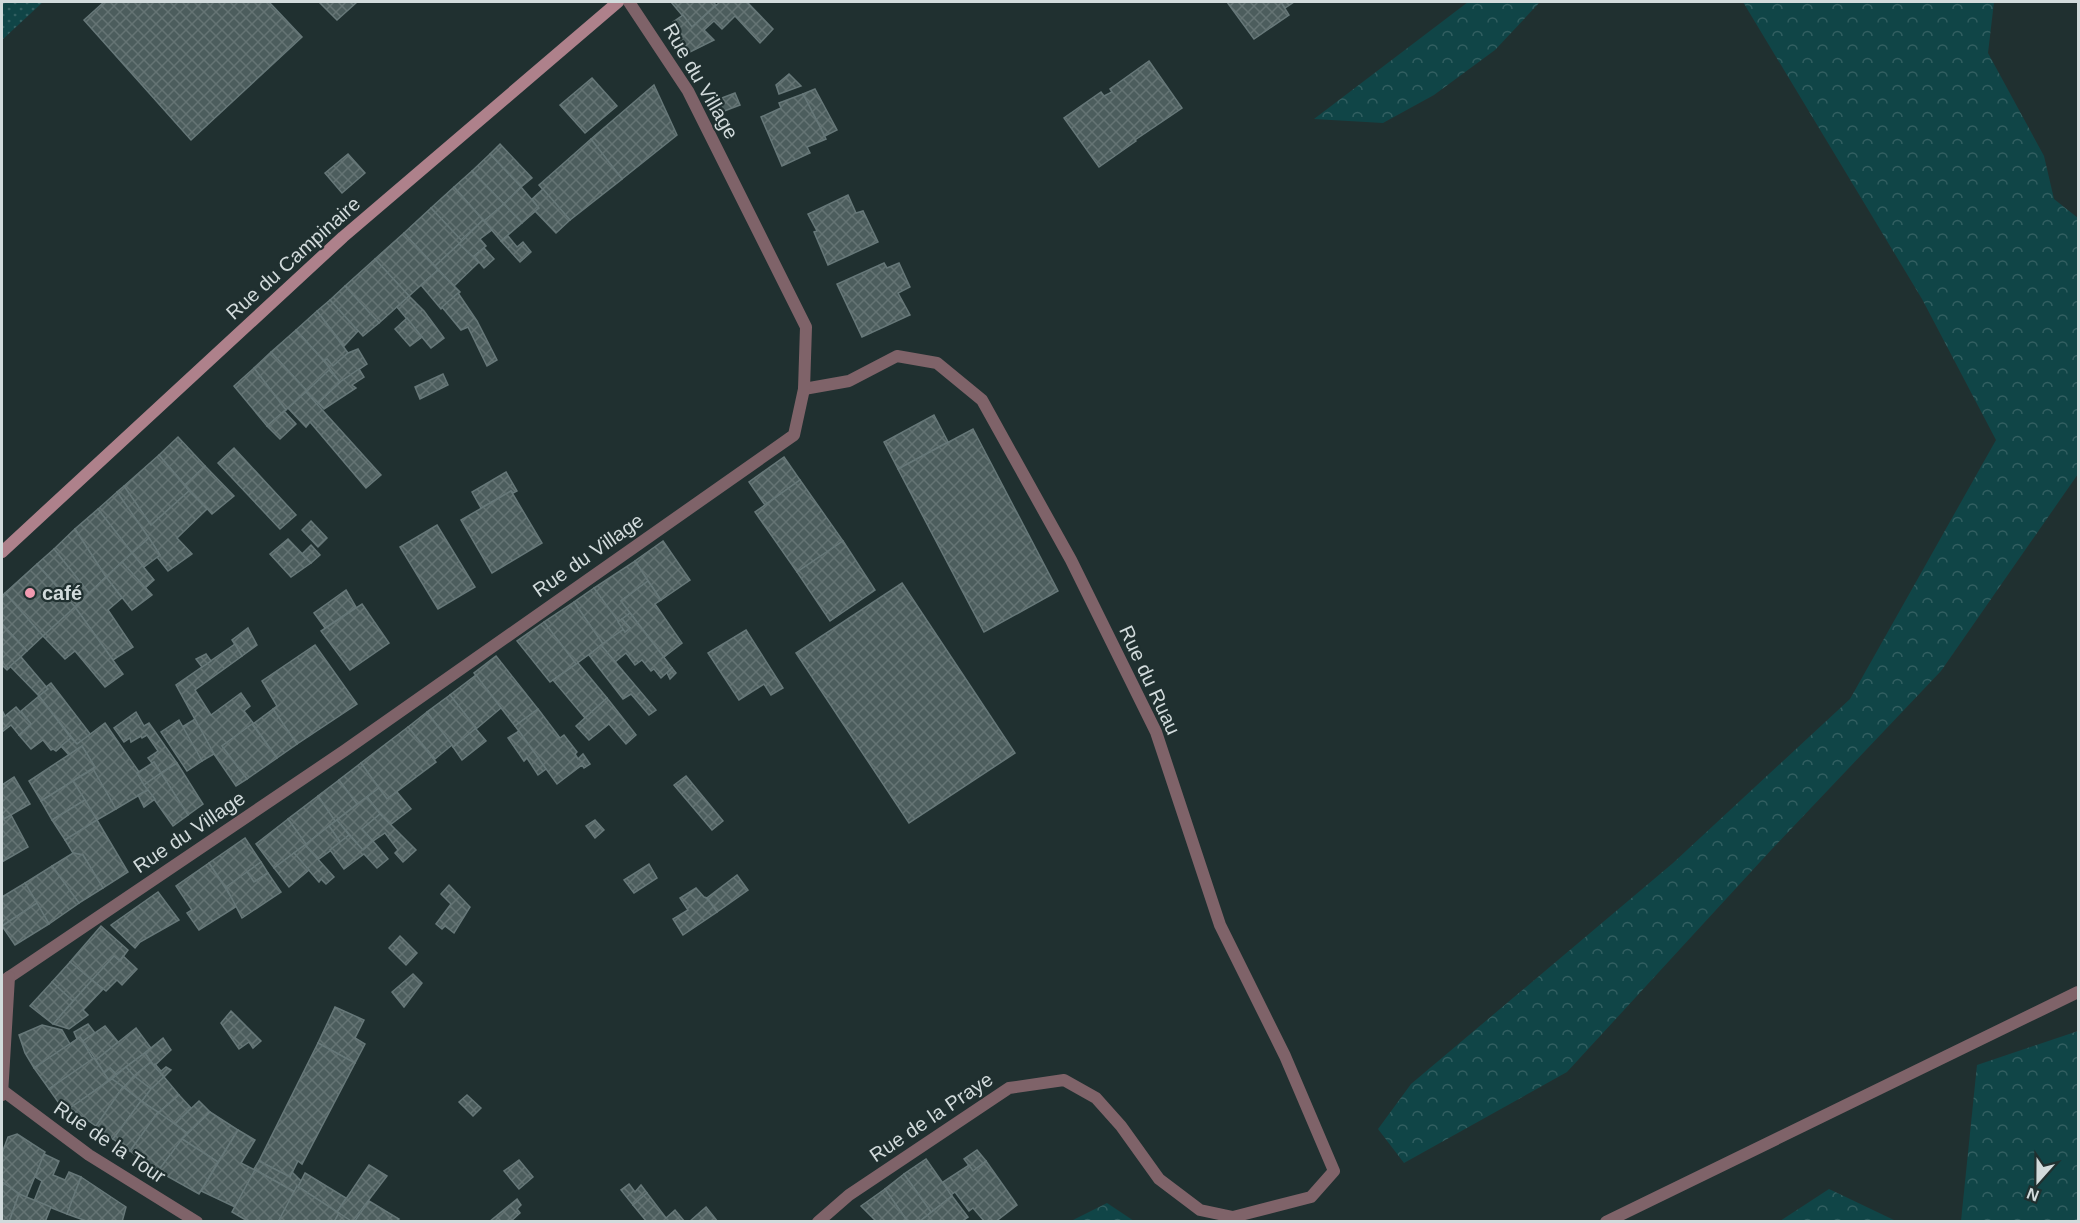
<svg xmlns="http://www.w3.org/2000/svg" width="2080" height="1223" font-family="Helvetica,sans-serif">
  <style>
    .grass { fill: url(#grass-dots) }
    .forest { fill: url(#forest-crowns) }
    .building { fill: url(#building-cross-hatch); stroke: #677879; stroke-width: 1.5 }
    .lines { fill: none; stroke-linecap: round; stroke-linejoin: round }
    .service { stroke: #7f6369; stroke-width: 12 }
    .minor { stroke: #7f6369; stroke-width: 12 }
    .secondary { stroke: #ae818b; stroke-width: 12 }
    .poi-dot { fill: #f19ab0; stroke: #203030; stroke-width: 2 }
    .labels { text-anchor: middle; stroke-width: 4.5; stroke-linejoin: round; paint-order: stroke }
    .street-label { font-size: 20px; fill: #d2dbdc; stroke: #203030 }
    .poi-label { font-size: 20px; font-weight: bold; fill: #d2dbdc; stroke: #203030; text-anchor: start }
  </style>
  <defs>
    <pattern id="grass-dots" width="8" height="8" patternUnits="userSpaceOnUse" patternTransform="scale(1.5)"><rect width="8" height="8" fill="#104547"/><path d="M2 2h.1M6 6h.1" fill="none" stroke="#325f61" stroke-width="1.8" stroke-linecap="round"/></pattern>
    <pattern id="forest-crowns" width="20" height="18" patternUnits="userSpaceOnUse" patternTransform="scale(1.5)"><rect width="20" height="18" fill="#104547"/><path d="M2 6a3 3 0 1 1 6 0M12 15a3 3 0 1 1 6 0" fill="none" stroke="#325f61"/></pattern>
    <pattern id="building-cross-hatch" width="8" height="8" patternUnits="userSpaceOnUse" patternTransform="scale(1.5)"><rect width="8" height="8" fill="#4c5d5d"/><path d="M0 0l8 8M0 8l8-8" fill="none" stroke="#657474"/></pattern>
  </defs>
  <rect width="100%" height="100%" fill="#203030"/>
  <path class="grass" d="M2 2H43L2 40Z"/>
  <g class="forest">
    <path d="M1468 2H1540L1495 50 1434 95 1383 123 1314 119Z"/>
    <path d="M1743 2H1994L1988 53 2044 156 2054 199 2078 218V474L1941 671 1772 849 1567 1072 1404 1163 1378 1129 1411 1084 1673 863 1850 699 1996 440 1922 299Z"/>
    <path d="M2078 1031V1221H1961L1977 1065Z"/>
    <path d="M1829 1189 1896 1221H1780Z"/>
    <path d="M1107 1203 1134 1221H1071Z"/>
  </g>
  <g class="building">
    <path d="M104 2H269L302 37 191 140 84 20Z"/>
    <path d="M319 2H357L337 20Z"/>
    <path d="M671 2H713L716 5 692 27Z"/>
    <path d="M720 2H747L773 29 760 43 735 16 722 29 714 21 704 30 714 40 686 54 673 22 683 15 692 27Z"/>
    <path d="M1227 2H1281L1289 15 1254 39Z"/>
    <path d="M1281 2H1294L1285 8Z"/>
    <path d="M1149 61 1182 108 1135 140 1136 141 1099 167 1064 118 1101 92 1104 96 1112 92 1110 89Z"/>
    <path d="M789 74 801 86 779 94 776 85Z"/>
    <path d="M592 78 617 106 585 133 560 105Z"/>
    <path d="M654 85 677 135 622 179 591 139Z"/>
    <path d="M815 89 837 130 825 136 803 94Z"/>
    <path d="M735 93 740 105 719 113 714 101Z"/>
    <path d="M803 94 826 139 807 147 810 153 782 166 761 117 781 108 779 103Z"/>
    <path d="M591 139 622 179 570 220 539 185Z"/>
    <path d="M500 144 532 178 521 187 490 154Z"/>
    <path d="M348 154 365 173 342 193 325 173Z"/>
    <path d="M490 154 521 187 504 204 472 171Z"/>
    <path d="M472 171 504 204 484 221 454 187Z"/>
    <path d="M454 187 483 220 461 240 431 208Z"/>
    <path d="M521 187 539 208 522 223 504 204Z"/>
    <path d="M543 189 570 220 556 233 535 211 539 208 532 199Z"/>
    <path d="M848 195 856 213 863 211 878 242 828 265 814 232 817 231 808 214Z"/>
    <path d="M504 204 522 223 501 241 484 221Z"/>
    <path d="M431 208 462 241 435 266 404 233Z"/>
    <path d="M483 220 492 230 480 239 486 246 472 258 459 244Z"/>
    <path d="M404 233 438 270 409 296 375 259Z"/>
    <path d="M508 236 517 247 523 242 531 252 520 262 501 241Z"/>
    <path d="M459 244 479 262 454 286 435 266Z"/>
    <path d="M484 248 494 259 484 268 474 256Z"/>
    <path d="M375 259 409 296 379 323 345 286Z"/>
    <path d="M884 263 887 268 899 263 910 287 898 293 910 315 862 337 837 284Z"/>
    <path d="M438 270 460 292 441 309 421 285Z"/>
    <path d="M345 286 379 323 363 336 330 300Z"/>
    <path d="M458 293 477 321 497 360 487 366 468 327 461 330 442 307Z"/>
    <path d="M409 296 424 311 444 338 431 348 397 307Z"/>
    <path d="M330 300 358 331 344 346 317 311Z"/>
    <path d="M317 311 348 353 333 366 327 359 324 361 296 330Z"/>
    <path d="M407 318 422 337 410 346 395 329Z"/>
    <path d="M296 330 331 369 307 391 271 352Z"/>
    <path d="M358 349 367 364 340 382 324 361 327 359 333 366 348 353Z"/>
    <path d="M271 352 307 391 286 410 254 368Z"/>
    <path d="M254 368 286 410 267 426 234 386Z"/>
    <path d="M359 369 364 377 352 385 356 388 324 409 318 403 340 382Z"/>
    <path d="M329 370 340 382 318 403 306 392Z"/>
    <path d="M443 374 448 385 420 399 415 387Z"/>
    <path d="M306 392 381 475 366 488 310 422 306 427 288 408Z"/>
    <path d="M284 411 296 424 280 439 267 426Z"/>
    <path d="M934 415 948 442 898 469 884 442Z"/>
    <path d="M973 429 1058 591 984 632 898 469Z"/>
    <path d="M178 437 205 466 185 485 159 455Z"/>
    <path d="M234 448 296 515 280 529 218 463Z"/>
    <path d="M159 455 189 491 151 525 124 486Z"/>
    <path d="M784 457 800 480 765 505 749 482Z"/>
    <path d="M205 466 234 496 212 514 185 485Z"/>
    <path d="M506 472 517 491 513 493 511 491 481 508 472 492Z"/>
    <path d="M800 480 843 541 797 572 755 512Z"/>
    <path d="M124 486 151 525 189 491 207 509 177 538 192 554 168 571 157 557 160 555 149 538 117 492Z"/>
    <path d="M511 491 542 543 492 573 461 520Z"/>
    <path d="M117 492 149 538 132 553 98 509Z"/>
    <path d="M98 509 132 553 106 577 75 529Z"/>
    <path d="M311 521 327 538 318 547 302 530Z"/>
    <path d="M437 525 475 587 438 609 400 547Z"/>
    <path d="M75 529 106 577 89 593 54 549Z"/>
    <path d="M149 538 160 555 144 567 132 553Z"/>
    <path d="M288 539 311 563 291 577 270 554Z"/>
    <path d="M663 541 690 580 661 600 635 561Z"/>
    <path d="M843 541 875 590 830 621 797 572Z"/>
    <path d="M311 545 320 555 311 563 302 554Z"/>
    <path d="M54 549 89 593 75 607 37 564Z"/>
    <path d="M132 553 154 580 145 588 122 562Z"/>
    <path d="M635 561 648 581 621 601 630 613 618 622 594 588Z"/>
    <path d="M122 562 152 595 132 610 106 577Z"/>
    <path d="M37 564 75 607 43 636 5 593Z"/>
    <path d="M106 577 122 598 108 610 133 647 113 660 75 607Z"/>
    <path d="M648 581 661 600 655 604 682 643 664 657 621 601Z"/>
    <path d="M902 583 1015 753 909 823 796 653Z"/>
    <path d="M594 588 624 629 603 644 574 602Z"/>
    <path d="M346 590 356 607 325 628 314 613Z"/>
    <path d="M5 593 43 636 27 651 2 624V596Z"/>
    <path d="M574 602 603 644 576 664 544 622Z"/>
    <path d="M362 604 389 643 350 670 321 631Z"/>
    <path d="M75 607 123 674 105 687 75 651 65 659 43 636Z"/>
    <path d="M630 613 672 668 661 678 654 669 651 671 642 660 635 665 626 653 615 662 601 645 624 629 625 632 630 628 622 619Z"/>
    <path d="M622 619 630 628 625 632 618 622Z"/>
    <path d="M544 622 576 664 550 682 517 641Z"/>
    <path d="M2 624 27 651 7 670 2 665 3 662 2 660Z"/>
    <path d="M248 628 257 645 242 656 232 640Z"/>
    <path d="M746 630 783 688 771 695 764 684 739 700 708 653Z"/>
    <path d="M235 644 242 656 195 690 211 715 241 693 250 706 244 711 254 724 222 746 247 779 236 786 214 754 176 685Z"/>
    <path d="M315 645 357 704 297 744 273 709 277 706 262 681Z"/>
    <path d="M601 645 656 710 649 715 631 694 623 699 589 655Z"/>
    <path d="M206 654 211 661 202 667 196 659Z"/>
    <path d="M496 656 538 709 515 726 474 673Z"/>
    <path d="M21 657 48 689 39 696 10 666Z"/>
    <path d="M578 663 607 698 585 718 553 680Z"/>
    <path d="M672 668 676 673 670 679 667 673Z"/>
    <path d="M476 675 501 708 476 729 486 741 462 760 453 747 476 728 450 695Z"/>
    <path d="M51 683 91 735 77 744 39 696 48 689 46 687Z"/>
    <path d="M450 695 476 728 453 747 427 712Z"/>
    <path d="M39 696 71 738 56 751 53 749 51 750 43 740 31 749 19 735 31 724 21 711Z"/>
    <path d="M607 698 636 735 626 744 609 724 589 740 576 726Z"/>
    <path d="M16 707 31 724 19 735 11 725 2 732V713L3 712 5 716Z"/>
    <path d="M273 709 297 744 277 758 253 724Z"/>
    <path d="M538 709 560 738 564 735 577 752 575 754 578 759 583 754 590 764 584 768 582 765 557 784 515 726Z"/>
    <path d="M136 712 144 726 149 723 177 763 161 773 154 762 152 763 148 758 158 751 147 735 142 738 141 736 131 742 130 738 124 742 114 728Z"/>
    <path d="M427 712 452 745 435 759 408 727Z"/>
    <path d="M195 719 214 754 202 761 182 727Z"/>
    <path d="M179 720 202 761 187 771 161 732Z"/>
    <path d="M105 723 139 772 137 773 148 790 116 809 93 769 95 767 82 746 69 755 61 746 71 738 77 744Z"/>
    <path d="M252 724 277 758 247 779 222 746Z"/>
    <path d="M408 727 436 762 387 799 361 763Z"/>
    <path d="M519 731 546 769 538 775 527 758 524 761 508 738Z"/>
    <path d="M82 746 95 767 41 801 29 781Z"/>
    <path d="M154 762 161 773 144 785 137 773Z"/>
    <path d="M177 763 203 804 188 815 161 773Z"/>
    <path d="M361 763 379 788 357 804 339 780Z"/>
    <path d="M93 769 116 809 97 820 73 781Z"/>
    <path d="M161 773 188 815 173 826 144 785Z"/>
    <path d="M686 776 723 821 712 830 674 785Z"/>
    <path d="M14 777 30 804 4 819 2 814V785Z"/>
    <path d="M339 780 357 804 335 821 318 796Z"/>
    <path d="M73 781 85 800 52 820 41 801Z"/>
    <path d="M379 788 387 799 397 792 411 809 390 825 367 797Z"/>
    <path d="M148 790 155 799 144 807 138 795Z"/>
    <path d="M318 796 335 821 306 844 288 819Z"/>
    <path d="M367 797 380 814 362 829 373 841 363 850 337 820Z"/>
    <path d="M85 800 97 820 65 840 52 820Z"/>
    <path d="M2 814 4 819 11 815 28 847 2 862Z"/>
    <path d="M380 814 416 850 403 862 395 853 398 850 385 833 373 841 362 829Z"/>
    <path d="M288 819 306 844 274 868 256 844Z"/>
    <path d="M97 820 128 872 103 888 83 855 73 853 65 840Z"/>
    <path d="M337 820 349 835 341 843 329 826Z"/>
    <path d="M595 820 604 830 595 838 586 826Z"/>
    <path d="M329 826 341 843 319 859 305 845Z"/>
    <path d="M349 835 363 850 373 841 388 859 377 868 364 854 344 869 330 850Z"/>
    <path d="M245 838 261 862 226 888 209 863Z"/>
    <path d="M305 845 334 877 326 884 321 879 319 882 294 853Z"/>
    <path d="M73 853 83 855 103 888 79 903 52 866Z"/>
    <path d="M294 853 309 870 289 887 274 868Z"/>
    <path d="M261 862 268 873 254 882 247 872Z"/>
    <path d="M209 863 237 906 199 930 187 913 192 910 176 886Z"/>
    <path d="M649 864 657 878 634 893 624 880Z"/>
    <path d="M52 866 79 903 49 924 25 883Z"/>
    <path d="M247 872 254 882 268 873 281 892 242 918 226 887Z"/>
    <path d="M737 875 748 890 717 912 707 898Z"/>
    <path d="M25 883 37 903 2 926V897Z"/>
    <path d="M449 885 470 907 454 933 445 926 442 929 436 924 451 904 441 894Z"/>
    <path d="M696 888 704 897 707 898 717 912 683 935 673 919 688 910 680 898Z"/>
    <path d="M158 892 179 920 140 942 135 948 111 925Z"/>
    <path d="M37 903 49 924 15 945 2 926Z"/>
    <path d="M101 926 128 950 120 961 114 956 92 980 70 962Z"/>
    <path d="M400 936 417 953 406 965 389 948Z"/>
    <path d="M114 956 120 961 123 956 137 969 122 985 117 980 106 991 92 980Z"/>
    <path d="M70 962 92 980 73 1001 52 982Z"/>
    <path d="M413 974 422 983 404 1007 392 992Z"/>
    <path d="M92 980 103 989 83 1010 88 1015 69 1029 53 1024Z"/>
    <path d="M52 982 73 1001 53 1024 30 1006Z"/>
    <path d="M335 1007 364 1020 355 1038 365 1044 355 1063 318 1043Z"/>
    <path d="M231 1011 261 1041 253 1048 249 1042 239 1049 221 1023Z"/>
    <path d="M88 1024 95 1033 83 1041 80 1037 77 1039 74 1032Z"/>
    <path d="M42 1025 62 1030 70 1044 34 1068 25 1053 19 1035Z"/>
    <path d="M105 1026 118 1042 96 1060 83 1041Z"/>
    <path d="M136 1028 151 1048 116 1074 110 1068 104 1073 96 1060Z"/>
    <path d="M80 1037 93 1059 49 1089 34 1068Z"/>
    <path d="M163 1038 171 1050 154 1066 145 1053Z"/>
    <path d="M318 1043 355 1063 302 1164 298 1161 290 1177 259 1161Z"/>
    <path d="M145 1053 151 1062 134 1076 126 1067Z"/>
    <path d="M94 1058 109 1080 65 1112 49 1089Z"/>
    <path d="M151 1062 164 1077 151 1089 134 1076Z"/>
    <path d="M155 1064 161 1071 166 1067 171 1070 164 1077 154 1066Z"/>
    <path d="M126 1067 134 1076 124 1087 112 1079Z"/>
    <path d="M110 1068 116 1074 109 1080 104 1073Z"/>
    <path d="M134 1076 151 1089 142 1101 124 1087Z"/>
    <path d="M164 1077 179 1095 158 1113 142 1101 151 1089Z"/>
    <path d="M112 1079 123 1087 96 1126 70 1108Z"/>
    <path d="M123 1087 141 1101 113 1139 96 1126Z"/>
    <path d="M179 1095 191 1108 175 1124 158 1113Z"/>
    <path d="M467 1095 481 1108 473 1116 459 1102Z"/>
    <path d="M141 1101 158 1112 130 1151 113 1139Z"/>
    <path d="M199 1101 210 1112 187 1133 175 1124Z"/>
    <path d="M158 1112 187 1133 158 1171 130 1151Z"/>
    <path d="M210 1112 238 1130 218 1162 182 1139Z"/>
    <path d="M238 1130 255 1140 241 1163 255 1170 235 1207 201 1191Z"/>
    <path d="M17 1134 45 1152 26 1198 2 1182V1153L8 1137Z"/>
    <path d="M182 1139 218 1162 199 1194 158 1171Z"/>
    <path d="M977 1150 986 1161 973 1171 964 1159Z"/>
    <path d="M44 1154 59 1161 53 1175 65 1180 69 1172 81 1177 67 1214 34 1201 42 1181 35 1177Z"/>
    <path d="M926 1159 952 1196 931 1212 904 1174Z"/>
    <path d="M519 1160 533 1177 519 1189 504 1171Z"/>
    <path d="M259 1161 290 1177 292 1172 301 1181 298 1187 297 1186 295 1192 254 1169Z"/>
    <path d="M986 1161 1017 1205 995 1222H985L973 1208 969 1211 955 1192 951 1195 943 1182 969 1165 973 1171Z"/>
    <path d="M369 1165 387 1176 352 1222 337 1212Z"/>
    <path d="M255 1170 295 1192 278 1222H249L232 1212Z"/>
    <path d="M305 1173 346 1198 337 1212 298 1187Z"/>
    <path d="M904 1174 931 1212 919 1222H908L885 1189Z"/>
    <path d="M81 1177 126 1207 122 1222H89L67 1214Z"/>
    <path d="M2 1182 19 1194 9 1222 2 1220Z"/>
    <path d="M629 1184 635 1192 641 1185 647 1193 633 1205 621 1190Z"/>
    <path d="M297 1186 339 1213 334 1222H278Z"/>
    <path d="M885 1189 908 1222H877L861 1206Z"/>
    <path d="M647 1193 666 1218 675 1210 685 1222H647L633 1205Z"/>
    <path d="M19 1194 51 1207 45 1222H9Z"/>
    <path d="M952 1196 968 1217 961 1222H919Z"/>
    <path d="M517 1199 521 1205 517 1209 520 1213 510 1222H489Z"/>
    <path d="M369 1201 399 1219 395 1222H354Z"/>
    <path d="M706 1207 718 1222H689Z"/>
    <path d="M339 1213 351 1221 352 1222H334Z"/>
  </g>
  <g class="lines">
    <path class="service" d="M1606 1222 2078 992"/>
    <g class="minor">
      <path d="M804 389 849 381 897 356 937 363 982 400 1071 560 1156 732 1220 925 1285 1056 1334 1171 1311 1197 1233 1217 1200 1210 1159 1179 1121 1126 1096 1098 1064 1080 1009 1088 849 1195 818 1222"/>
      <path d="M2 982 344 751 794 435 804 389 806 327 688 91 629 2"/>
      <path d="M2 1090 89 1155 197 1222"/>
      <path d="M2 1095 9 977"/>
    </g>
    <path class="secondary" d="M2 552 343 237 618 2"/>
  </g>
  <circle class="poi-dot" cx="30" cy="593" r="6"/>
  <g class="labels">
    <g class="street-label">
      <text transform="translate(701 81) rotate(60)" y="7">Rue du Village</text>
      <text transform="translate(293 258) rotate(-42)" y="7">Rue du Campinaire</text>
      <text transform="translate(588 555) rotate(-35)" y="7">Rue du Village</text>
      <text transform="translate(1150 680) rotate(65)" y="7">Rue du Ruau</text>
      <text transform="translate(189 832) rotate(-34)" y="7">Rue du Village</text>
      <text transform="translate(931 1117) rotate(-34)" y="7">Rue de la Praye</text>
      <text transform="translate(110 1142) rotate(34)" y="7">Rue de la Tour</text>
    </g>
    <g class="poi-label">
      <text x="42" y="600">café</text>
    </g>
  </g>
  <rect width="2080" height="1223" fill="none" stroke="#d2dbdc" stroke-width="6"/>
  <g transform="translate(2038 1181) rotate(201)" stroke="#203030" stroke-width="4.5" paint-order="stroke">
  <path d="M0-4.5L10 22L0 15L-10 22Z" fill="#d2dbdc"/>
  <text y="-9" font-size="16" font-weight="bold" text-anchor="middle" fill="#d2dbdc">N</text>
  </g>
</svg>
